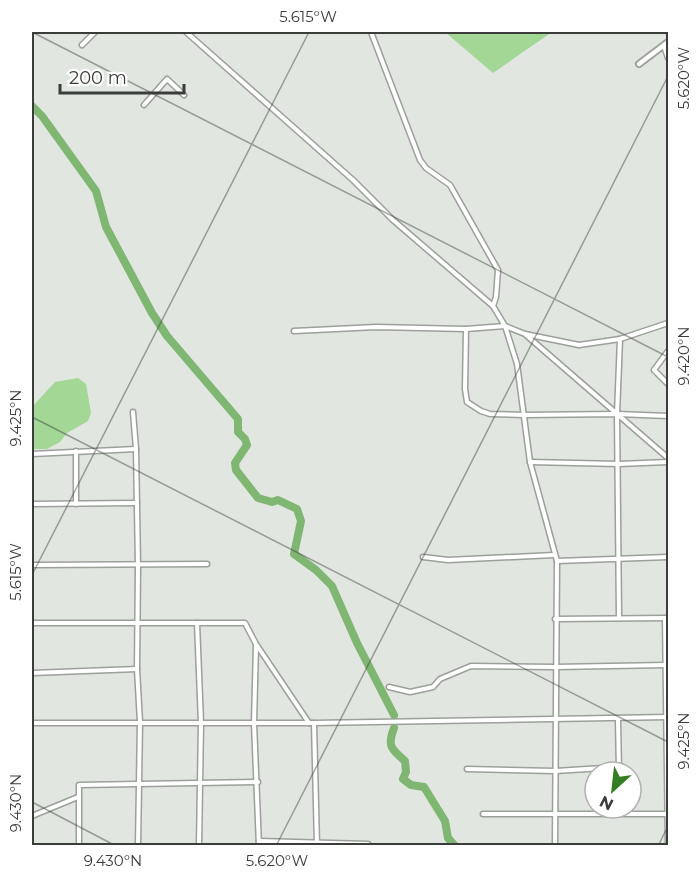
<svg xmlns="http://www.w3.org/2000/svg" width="700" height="877" font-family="Montserrat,sans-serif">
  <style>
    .green { fill: #a2d796 }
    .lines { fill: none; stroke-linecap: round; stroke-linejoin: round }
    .river { stroke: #7eb672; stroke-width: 8 }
    .minor-casing { stroke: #9ba09a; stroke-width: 7 }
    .tertiary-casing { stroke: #9ba09a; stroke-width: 8 }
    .minor { stroke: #fff; stroke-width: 4 }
    .tertiary { stroke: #fff; stroke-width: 4.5 }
    .ticks { fill: none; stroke: #3b3d3a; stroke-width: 1.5; stroke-opacity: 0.45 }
    .neatline { fill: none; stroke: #3b3d3a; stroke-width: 2 }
    .ticks-label { font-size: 15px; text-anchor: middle; fill: #3b3d3a }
  </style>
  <rect width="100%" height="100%" fill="#e1e6e0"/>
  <g class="green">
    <path d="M445 32H552L493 73Z"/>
    <path d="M78 378 86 384 91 413 88 421 67 433 60 442 47 449H32V407L55 382Z"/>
  </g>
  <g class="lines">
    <g class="river">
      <path d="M32 106 42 116 96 191 106 227 152 313 167 336 238 419V432L245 439 247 445 235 463 236 470 258 498 272 502 278 500 297 509 301 521 294 554 316 570 332 586 357 643 394 715"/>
      <path d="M394 728C387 746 391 749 405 761L406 772 403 779 411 785 424 787 445 821 448 838 455 846"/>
    </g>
    <g class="minor-casing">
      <g id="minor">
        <path d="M186 32 353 180 393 220 493 306 505 326 517 364 530 462 557 561 555 846"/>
        <path d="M371 32 420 160 426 168 450 185 498 270 496 297 493 306"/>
        <path d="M82 45 95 32"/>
        <path d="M664 46 668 58"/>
        <path d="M144 105 167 79 184 95"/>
        <path d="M466 329 465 389 467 402 481 411 490 414 524 415 617 414 668 416"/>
        <path d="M294 331 376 327 466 329 505 326 525 334 579 345 620 339 668 323"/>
        <path d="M526 335 668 458"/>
        <path d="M668 351 654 370 668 384"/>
        <path d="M133 412 136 449 138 566 137 669 140 722 138 846"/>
        <path d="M32 454 136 449"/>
        <path d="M530 462 619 464 668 462"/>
        <path d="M32 504 137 503"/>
        <path d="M76 504V451"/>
        <path d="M423 557 448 560 554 555"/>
        <path d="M557 561 668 557"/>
        <path d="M32 565 207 564"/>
        <path d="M619 618 617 414 620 339"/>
        <path d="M665 618 668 846"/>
        <path d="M555 619 668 618"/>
        <path d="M32 623H245L256 644 309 723"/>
        <path d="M197 623 201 723 199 846"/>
        <path d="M256 645 254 723 259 846"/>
        <path d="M32 673 137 669"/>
        <path d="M389 687 410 692 433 687 440 679 471 666 555 667 666 665"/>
        <path d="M618 719 619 772"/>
        <path d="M32 723H314L668 717"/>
        <path d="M314 723 317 846"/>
        <path d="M467 769 555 771 619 767"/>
        <path d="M483 814H668"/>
        <path d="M32 816 78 797"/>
        <path d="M259 841 368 844"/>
        <path d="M79 846V785L258 782"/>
      </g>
    </g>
    <g class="tertiary-casing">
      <path id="tertiary" d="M639 64 668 42"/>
    </g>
    <use href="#minor" class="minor"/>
    <use href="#tertiary" class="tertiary"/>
  </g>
  <path class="ticks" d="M32 32 668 357M32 417 668 742M32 575 309 32M32 802 116 846M276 846 668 76M658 846 668 826"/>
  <rect width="700" height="877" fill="none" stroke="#ffffff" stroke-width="66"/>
  <g transform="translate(613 790) rotate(207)"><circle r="28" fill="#ffffff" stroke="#b1b1b0" stroke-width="1.5"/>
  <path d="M0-4.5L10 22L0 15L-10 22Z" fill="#357d23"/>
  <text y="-9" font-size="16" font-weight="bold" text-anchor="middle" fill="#3b3d3a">N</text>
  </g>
  <path d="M60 84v9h124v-9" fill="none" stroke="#3b3d3a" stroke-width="3"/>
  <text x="69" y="84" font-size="18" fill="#3b3d3a" stroke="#ffffff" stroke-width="4.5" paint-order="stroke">200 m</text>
  <rect x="33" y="33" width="634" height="811" class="neatline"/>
  <g class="ticks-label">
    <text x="308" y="22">5.615°W</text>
    <text transform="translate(684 78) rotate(-90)" y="5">5.620°W</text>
    <text transform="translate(684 356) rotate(-90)" y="5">9.420°N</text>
    <text transform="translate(16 418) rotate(-90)" y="5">9.425°N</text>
    <text transform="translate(16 572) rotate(-90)" y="5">5.615°W</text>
    <text transform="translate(684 741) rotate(-90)" y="5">9.425°N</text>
    <text transform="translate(16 803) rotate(-90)" y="5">9.430°N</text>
    <text x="113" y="866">9.430°N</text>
    <text x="277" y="866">5.620°W</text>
  </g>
</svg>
